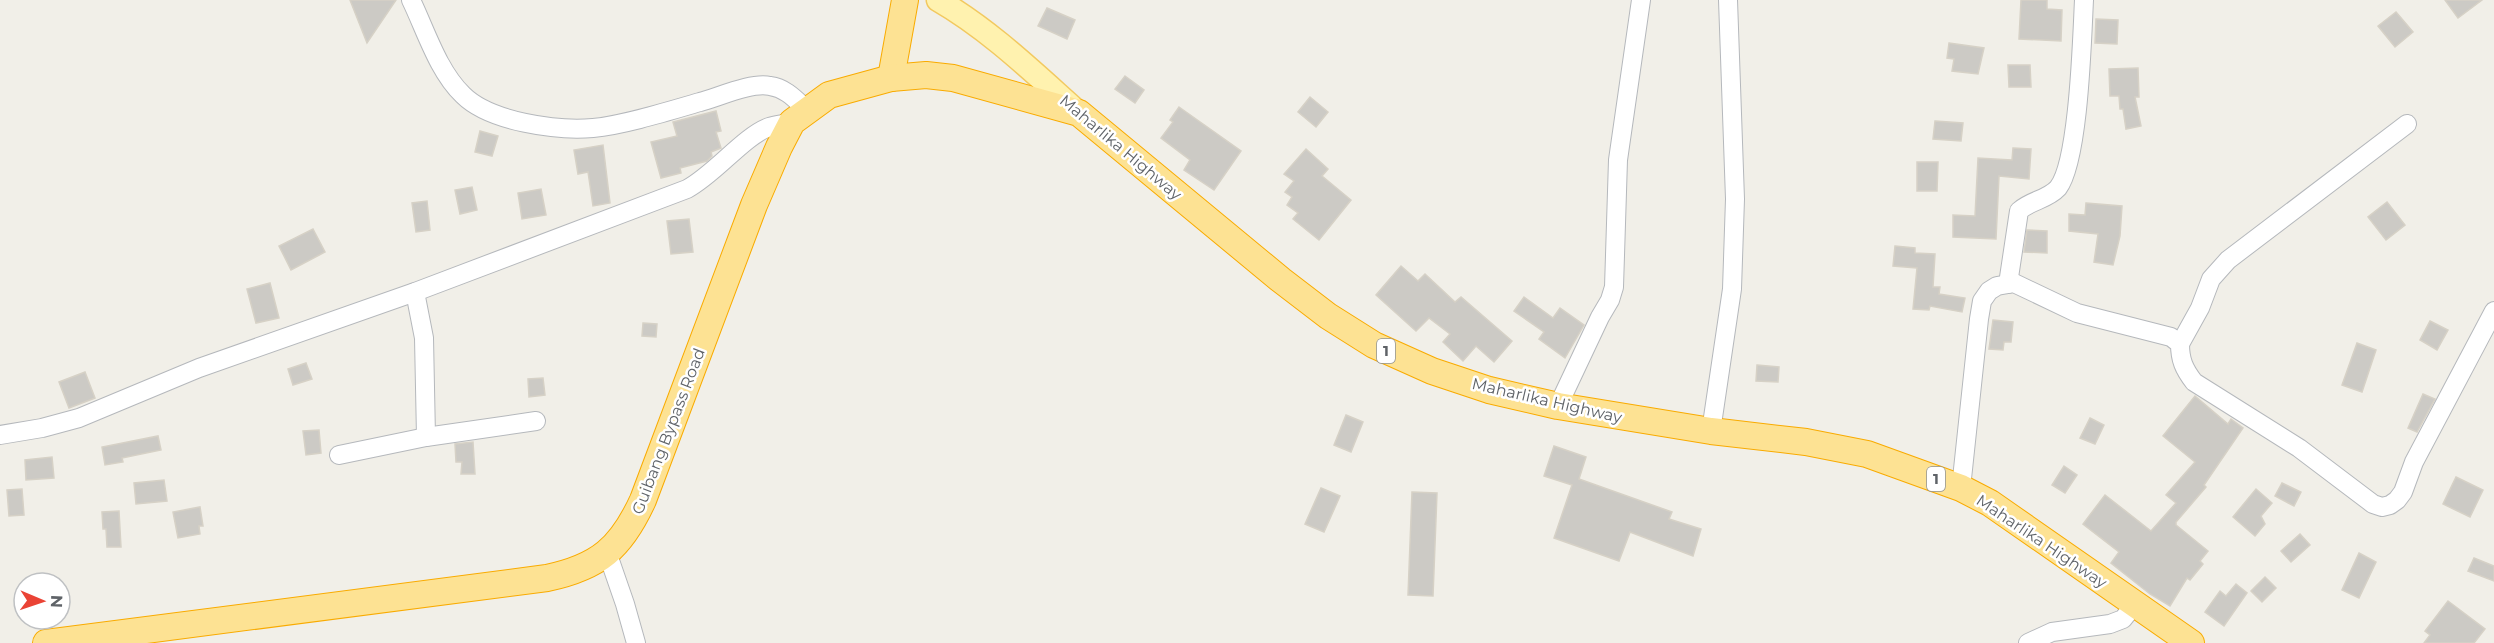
<svg xmlns="http://www.w3.org/2000/svg" width="2494" height="643" font-family="Montserrat,sans-serif">
  <style>
    .building { fill: #cccac5; stroke: #d6d1c6; stroke-width: 1.5 }
    .lines { fill: none; stroke-linecap: round; stroke-linejoin: round }
    .minor-casing { stroke: #b5b8bc; stroke-width: 20 }
    .major-casing { stroke: #f2c960; stroke-width: 25 }
    .highway-casing { stroke: #f9ab00; stroke-width: 28 }
    .minor { stroke: #fff; stroke-width: 18 }
    .major { stroke: #fff2af; stroke-width: 22 }
    .highway { stroke: #fde293; stroke-width: 26 }
    .labels { text-anchor: middle; stroke-width: 5; stroke-linejoin: round; paint-order: stroke }
    .shield { fill: #fff; stroke: #8f9295; stroke-width: 1.5 }
    .shield-label { font-size: 15px; font-weight: bold; fill: #5f6368 }
    .street-label { font-size: 16px; fill: #5f6368; stroke: #fff }
  </style>
  <rect width="100%" height="100%" fill="#f1efe8"/>
  <g class="building">
    <path d="M350 0H396L367 43Z"/>
    <path d="M2021 0H2047V9L2062 10 2061 41 2019 39Z"/>
    <path d="M2445 0H2482L2458 18Z"/>
    <path d="M1047 8 1075 20 1067 39 1038 26Z"/>
    <path d="M2396 12 2413 32 2395 47 2378 26Z"/>
    <path d="M2096 19 2118 20 2117 44 2095 43Z"/>
    <path d="M1949 43 1984 48 1978 74 1952 71 1954 59 1947 58Z"/>
    <path d="M2008 65H2030L2031 87H2009Z"/>
    <path d="M2138 68 2139 97H2135L2141 126 2126 129 2123 109H2120L2119 96H2110L2109 69Z"/>
    <path d="M1125 76 1144 90 1135 103 1115 89Z"/>
    <path d="M1310 97 1328 112 1316 127 1298 112Z"/>
    <path d="M1179 107 1241 151 1214 190 1184 170 1190 160 1161 138 1173 122 1170 120Z"/>
    <path d="M716 111 721 131 716 132 721 148 711 152 712 156 707 161 680 168 681 173 661 178 651 142 677 136 673 122Z"/>
    <path d="M1935 121 1963 123 1961 141 1933 139Z"/>
    <path d="M480 131 498 136 492 156 475 152Z"/>
    <path d="M603 145 610 203 593 206 588 172 578 174 574 150Z"/>
    <path d="M2013 148 2031 149 2029 179 1999 176 1996 239 1953 237V215L1975 216 1978 158 2012 160Z"/>
    <path d="M1306 149 1328 169 1322 176 1351 200 1319 240 1293 219 1298 213 1287 205 1292 197 1285 192 1294 181 1284 174Z"/>
    <path d="M1917 162H1938L1937 191H1917Z"/>
    <path d="M472 187 477 210 460 214 455 190Z"/>
    <path d="M541 189 546 215 522 219 518 193Z"/>
    <path d="M427 201 430 230 416 232 412 203Z"/>
    <path d="M2387 202 2405 225 2386 240 2368 217Z"/>
    <path d="M2086 203 2122 206 2120 236 2113 265 2094 262 2098 234 2069 231V214L2085 215Z"/>
    <path d="M689 219 693 252 671 254 667 221Z"/>
    <path d="M313 229 325 252 291 270 279 246Z"/>
    <path d="M2027 230 2047 231V253L2024 252Z"/>
    <path d="M1895 246 1915 248V253L1935 254 1933 287H1940L1939 294 1965 298 1962 312 1930 306 1929 310 1913 309 1917 268 1893 266Z"/>
    <path d="M1401 266 1418 281 1425 274 1455 302 1461 297 1512 341 1494 362 1476 346 1463 361 1443 342 1450 334 1429 318 1416 331 1376 295Z"/>
    <path d="M270 283 279 318 256 323 247 289Z"/>
    <path d="M1524 297 1553 318 1560 308 1584 325 1565 358 1539 339 1544 332 1514 311Z"/>
    <path d="M1993 320 2013 322 2011 342H2004L2003 350 1989 349Z"/>
    <path d="M2430 321 2448 330 2437 350 2420 340Z"/>
    <path d="M643 323 657 324 656 337 642 336Z"/>
    <path d="M2357 343 2376 350 2362 392 2342 385Z"/>
    <path d="M306 363 312 379 293 385 288 369Z"/>
    <path d="M1757 365 1779 367 1778 382 1756 381Z"/>
    <path d="M85 372 95 398 69 408 59 382Z"/>
    <path d="M543 378 545 395 529 397 528 379Z"/>
    <path d="M2423 394 2435 399 2417 432 2408 428Z"/>
    <path d="M2195 396 2228 424 2231 419 2243 428 2204 485 2206 487 2176 522V525L2208 551 2200 561 2203 564 2190 580 2187 578 2170 606 2150 594 2111 563 2119 552 2083 524 2105 495 2151 531 2176 503 2166 495 2195 462 2163 436Z"/>
    <path d="M1346 415 1363 422 1351 452 1334 445Z"/>
    <path d="M2090 418 2104 425 2095 444 2080 438Z"/>
    <path d="M319 430 321 453 306 455 303 431Z"/>
    <path d="M158 436 161 450 122 458 123 462 105 465 102 447Z"/>
    <path d="M473 442 475 474H461L462 462H456L455 444Z"/>
    <path d="M1554 446 1586 457 1579 479 1672 512 1669 519 1701 529 1693 556 1630 532 1619 561 1554 538 1572 485 1544 476Z"/>
    <path d="M52 457 54 478 26 480 25 460Z"/>
    <path d="M2064 466 2077 475 2065 493 2052 485Z"/>
    <path d="M2456 477 2483 490 2470 517 2443 504Z"/>
    <path d="M164 480 167 501 136 504 134 483Z"/>
    <path d="M2282 483 2301 492 2294 506 2275 496Z"/>
    <path d="M1321 488 1340 496 1324 532 1305 524Z"/>
    <path d="M22 489 24 515 9 516 7 490Z"/>
    <path d="M2256 489 2272 503 2261 516 2265 524 2255 536 2233 517Z"/>
    <path d="M1412 492 1437 493 1433 596 1408 595Z"/>
    <path d="M200 507 203 526H199L200 534 178 538 173 512Z"/>
    <path d="M119 511 121 547H107L106 529H103L102 512Z"/>
    <path d="M2300 534 2310 545 2291 562 2281 551Z"/>
    <path d="M2359 553 2376 562 2359 598 2342 590Z"/>
    <path d="M2474 558 2494 566V581L2468 571Z"/>
    <path d="M2265 577 2276 588 2262 602 2251 591Z"/>
    <path d="M2236 584 2247 593 2224 626 2205 612 2220 591 2226 596Z"/>
    <path d="M2448 601 2485 629 2474 643H2424L2430 635 2425 631Z"/>
  </g>
  <g class="lines">
    <g class="minor-casing">
      <g id="minor">
        <path d="M411 0C426 31 438 71 463 95 490 122 557 131 593 128 624 125 669 111 700 102 719 97 751 82 770 86 786 88 796 100 807 110"/>
        <path d="M2008 284 2019 211C2031 200 2047 200 2058 188 2079 161 2082 38 2084 0"/>
        <path d="M415 292 424 338 426 437"/>
        <path d="M2180 344 2200 308 2211 279 2228 260 2407 124"/>
        <path d="M1558 406 1600 317 1610 300 1614 287 1618 160 1641 0"/>
        <path d="M1711 431 1732 289 1735 199 1728 0"/>
        <path d="M0 435 42 428 79 418 199 368 415 292 687 189C715 174 743 137 769 127 776 125 784 124 792 122"/>
        <path d="M339 455 426 437 536 421"/>
        <path d="M1961 488 1979 319 1982 301 1989 291 1997 286 2014 283 2077 313 2171 337 2180 344C2180 360 2184 369 2194 382L2299 448 2373 504 2382 507 2390 505 2397 500 2403 492 2414 462 2494 311"/>
        <path d="M607 552 625 604 636 643"/>
        <path d="M2028 643 2052 632 2110 624 2123 619 2135 604"/>
      </g>
    </g>
    <g class="major-casing">
      <path id="major" d="M938 0C990 30 1034 73 1079 113"/>
    </g>
    <g class="highway-casing">
      <g id="highway">
        <path d="M891 78 905 0"/>
        <path d="M46 643 547 578C599 567 621 548 643 500L754 205 779 147 792 122 829 95 891 78 926 75 953 78 1079 113 1281 280 1328 316 1374 345 1432 371 1489 390 1558 406 1711 431 1806 442 1867 454 1961 488 1990 503 2191 643"/>
      </g>
    </g>
    <use href="#minor" class="minor"/>
    <use href="#major" class="major"/>
    <use href="#highway" class="highway"/>
  </g>
  <g class="labels">
    <g class="shield">
      <rect x="1377" y="339" width="18" height="24" rx="4.5"/>
      <rect x="1927" y="467" width="18" height="24" rx="4.5"/>
    </g>
    <g class="shield-label">
      <text x="1386" y="356">1</text>
      <text x="1936" y="484">1</text>
    </g>
    <g class="street-label">
      <text transform="translate(1121 147) rotate(40)" y="6">Maharlika Highway</text>
      <text transform="translate(1547 400) rotate(13)" y="6">Maharlika Highway</text>
      <text transform="translate(668 431) rotate(-69)" y="6">Guibang Bypass Road</text>
      <text transform="translate(2042 541) rotate(34)" y="6">Maharlika Highway</text>
    </g>
  </g>
  <g transform="translate(42 601) rotate(92)"><circle r="28" fill="#ffffff" stroke="#bfc1c3" stroke-width="1.5"/>
  <path d="M0-4.5L10 22L0 15L-10 22Z" fill="#ea4335"/>
  <text y="-9" font-size="16" font-weight="bold" text-anchor="middle" fill="#5f6368">N</text>
  </g>
</svg>
